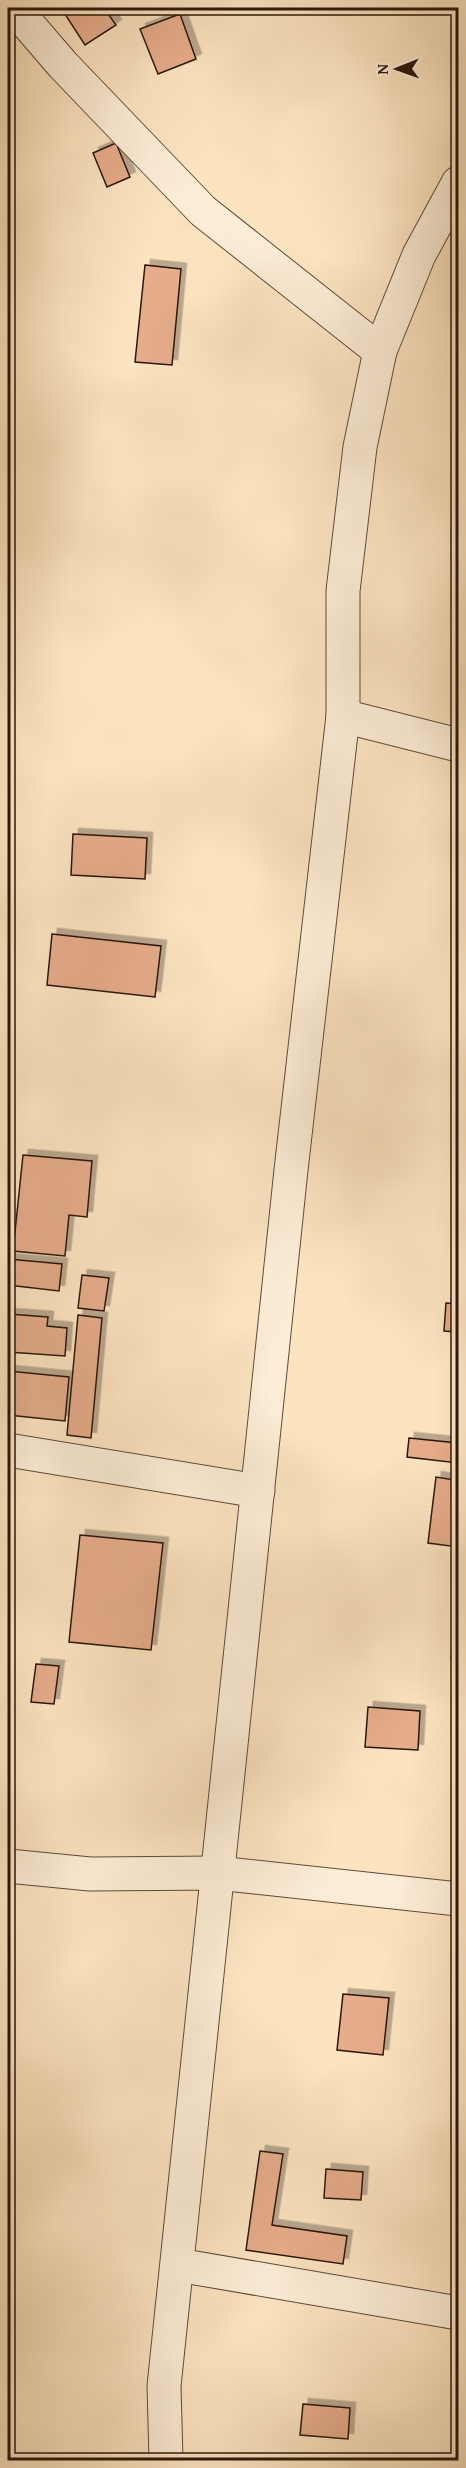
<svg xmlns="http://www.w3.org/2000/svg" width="466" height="2468" font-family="'Gentium Book Plus',serif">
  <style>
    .building { fill: #e6ac8b; stroke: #2a170c; stroke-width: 1.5; filter: url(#shadow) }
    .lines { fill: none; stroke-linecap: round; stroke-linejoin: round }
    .street-casing { stroke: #5e4a39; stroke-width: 35 }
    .street { stroke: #fdedd7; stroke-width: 33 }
  </style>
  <defs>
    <filter id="shadow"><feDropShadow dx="5.5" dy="-5.5" stdDeviation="0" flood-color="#0004"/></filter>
  </defs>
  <rect width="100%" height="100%" fill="#fce4c1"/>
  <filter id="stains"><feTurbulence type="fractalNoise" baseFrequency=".00333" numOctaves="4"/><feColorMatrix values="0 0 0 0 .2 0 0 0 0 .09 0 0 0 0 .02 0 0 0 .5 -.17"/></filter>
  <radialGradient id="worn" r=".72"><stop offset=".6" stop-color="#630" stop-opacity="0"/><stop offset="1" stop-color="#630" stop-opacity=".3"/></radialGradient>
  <g class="building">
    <path d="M61 8H104L116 25 85 45Z"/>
    <path d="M180 14 196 59 158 74 140 29Z"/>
    <path d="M116 143 130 177 107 187 93 153Z"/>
    <path d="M145 265 181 269 172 365 135 362Z"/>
    <path d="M73 834 147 838 145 879 71 875Z"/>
    <path d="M52 934 161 946 155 997 47 985Z"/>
    <path d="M23 1155 92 1161 87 1217 69 1215 65 1256 13 1251Z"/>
    <path d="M8 1259 62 1264 59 1291 8 1285Z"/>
    <path d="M82 1275 109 1278 104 1311 78 1308Z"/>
    <path d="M446 1303 458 1304V1332L444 1331Z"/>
    <path d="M8 1314 48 1317 47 1326 67 1328 65 1356 8 1352Z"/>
    <path d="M78 1315 102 1318 91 1438 67 1435Z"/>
    <path d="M8 1371 69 1377 65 1421 8 1415Z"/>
    <path d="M409 1438 458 1443V1463L407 1457Z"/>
    <path d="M456 1470H458V1547L428 1543 436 1477 454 1480Z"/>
    <path d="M80 1535 163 1543 151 1650 69 1642Z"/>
    <path d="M457 1611 458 1612V1659L451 1658Z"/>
    <path d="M36 1664 59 1666 54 1704 31 1702Z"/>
    <path d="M368 1707 420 1711 418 1750 365 1747Z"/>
    <path d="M343 1994 389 1998 383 2055 337 2050Z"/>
    <path d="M260 2151 283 2154 272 2225 347 2236 343 2264 246 2250Z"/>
    <path d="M326 2169 363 2172 361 2200 324 2198Z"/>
    <path d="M303 2404 350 2408 348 2439 300 2435Z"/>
  </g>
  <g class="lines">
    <g class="street-casing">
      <g id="street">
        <path d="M14 8 63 65 203 211 380 351"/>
        <path d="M343 716 458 745"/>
        <path d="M8 1450 258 1491"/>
        <path d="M8 1866 90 1874 218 1873 458 1899"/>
        <path d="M178 2265 458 2313"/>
        <path d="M166 2460 164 2386 291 1170 343 716V591L360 447 380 351 419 255 458 183"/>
      </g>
    </g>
    <use href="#street" class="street"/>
  </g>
  <rect width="466" height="2468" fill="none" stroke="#fce4c1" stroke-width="30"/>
  <rect x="9" y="9" width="448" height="2450" fill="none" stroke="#2a170c" stroke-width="3"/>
  <rect x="15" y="15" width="436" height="2438" fill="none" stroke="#2a170c" stroke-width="1.5"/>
  <g transform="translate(397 69) rotate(269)" stroke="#fdedd7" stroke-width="4.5" paint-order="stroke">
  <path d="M0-4.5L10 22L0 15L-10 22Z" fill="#2a170c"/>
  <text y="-9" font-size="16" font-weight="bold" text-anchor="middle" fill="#2a170c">N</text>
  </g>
  <rect width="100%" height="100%" filter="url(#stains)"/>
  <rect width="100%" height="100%" fill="url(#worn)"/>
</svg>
